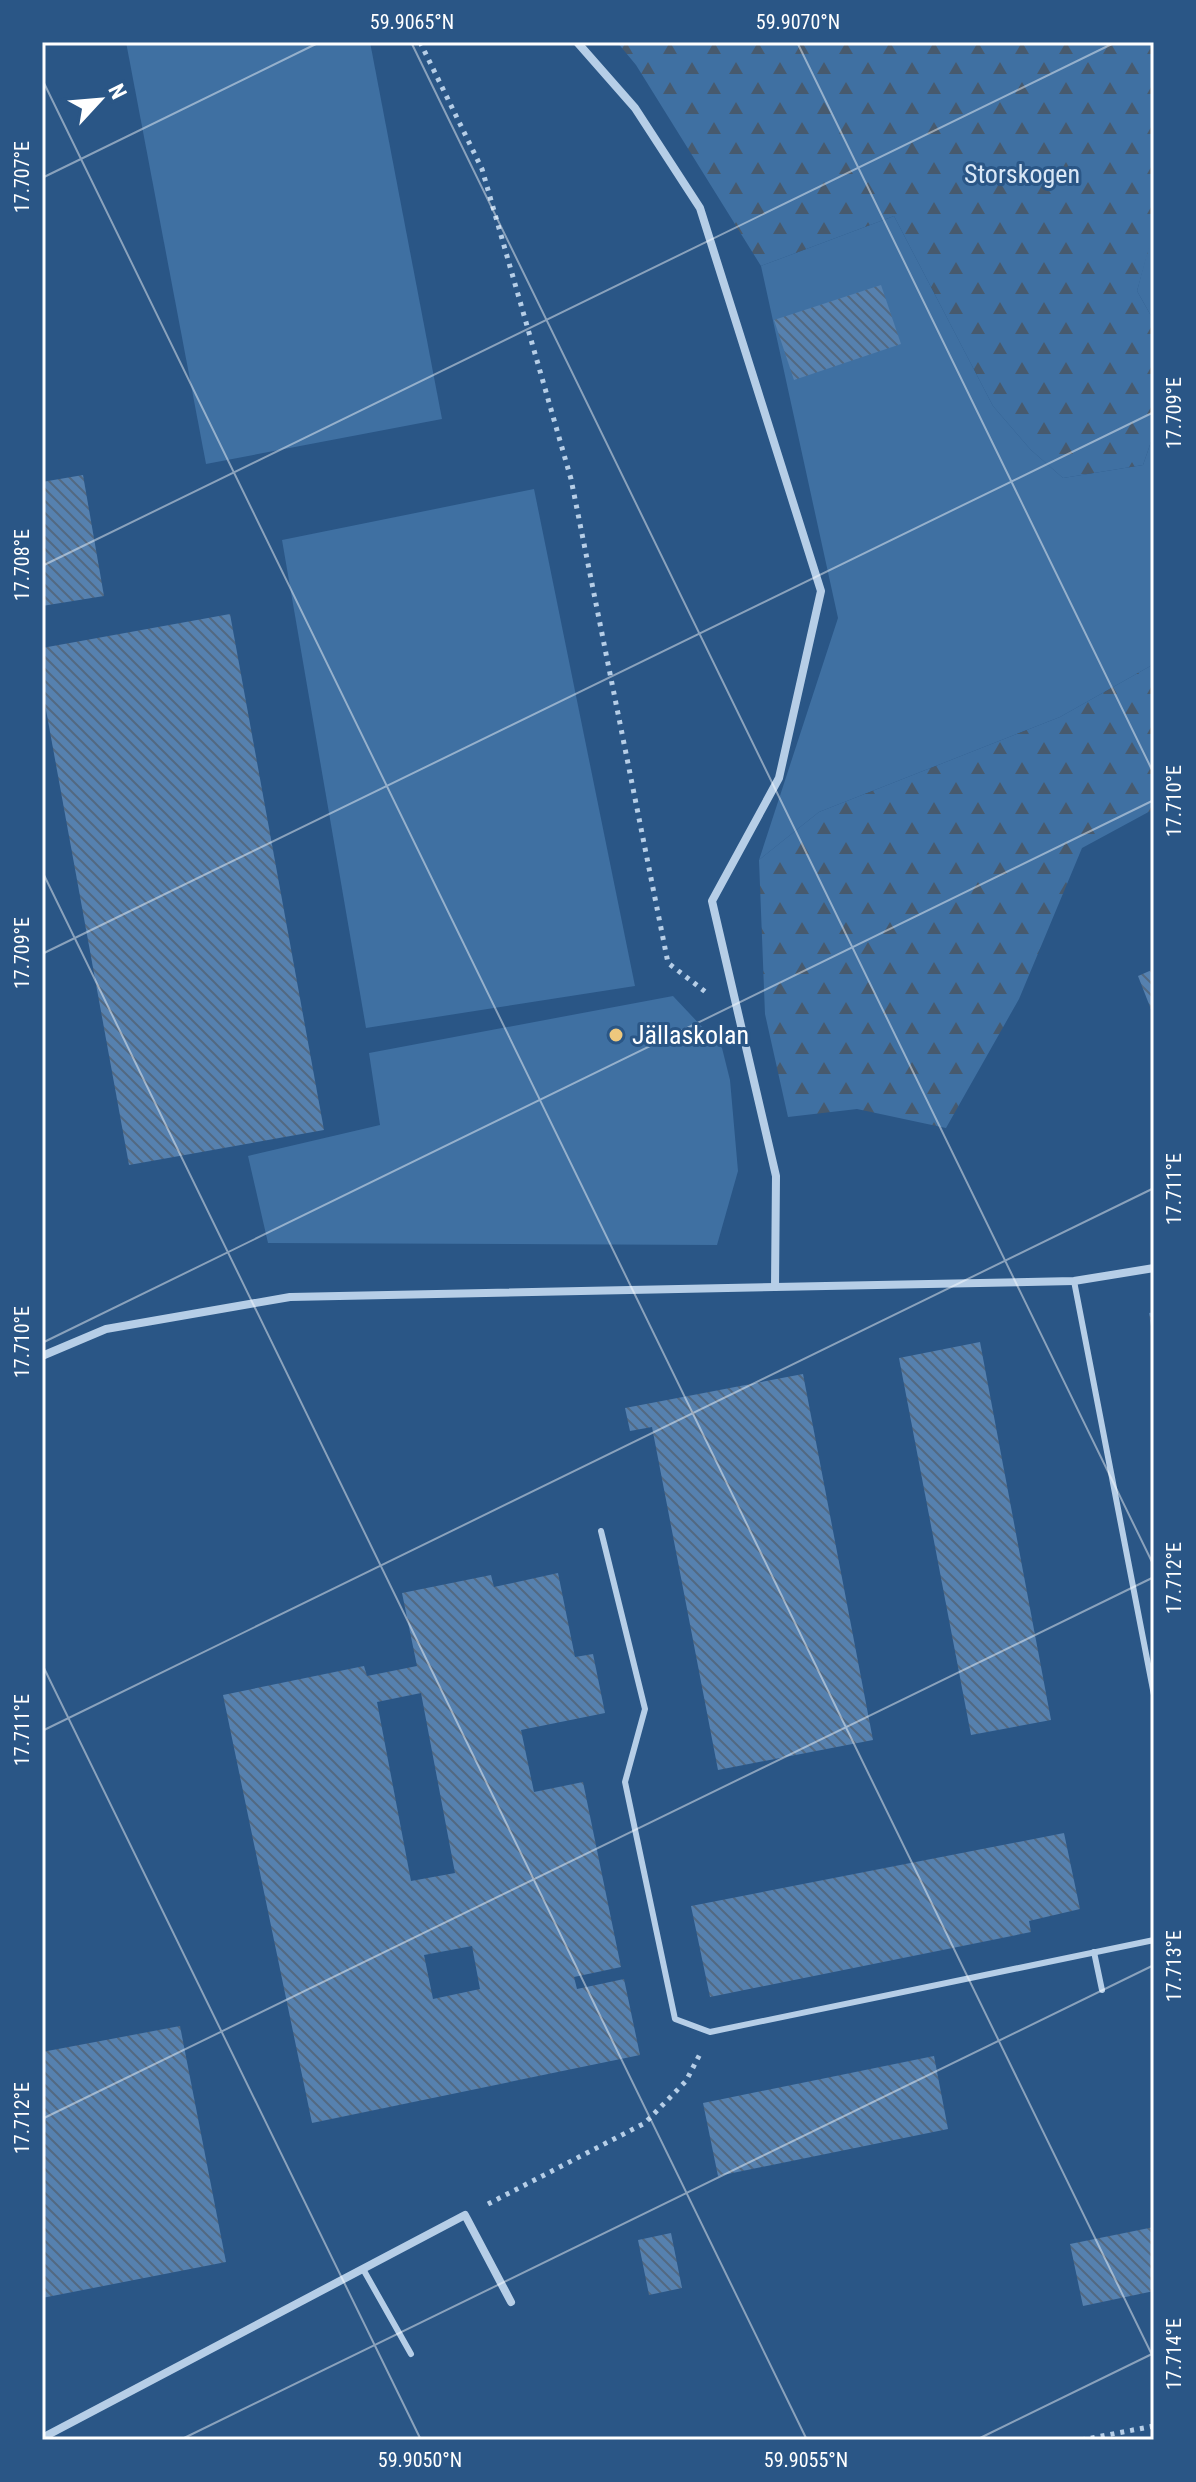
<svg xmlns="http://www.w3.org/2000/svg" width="1196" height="2482" font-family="'Roboto Condensed',sans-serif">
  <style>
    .green { fill: #3f70a2 }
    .forest { fill: url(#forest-firs) }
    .building { fill: url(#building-back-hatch); fill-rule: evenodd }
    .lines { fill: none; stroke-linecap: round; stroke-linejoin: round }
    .path { stroke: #b6cee7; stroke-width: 5; stroke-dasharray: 4 6; stroke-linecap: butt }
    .service { stroke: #b6cee7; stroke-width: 6 }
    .minor { stroke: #b6cee7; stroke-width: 8 }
    .ticks { fill: none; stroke: #fff; stroke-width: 2; stroke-opacity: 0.45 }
    .poi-dot { fill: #eec87d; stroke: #2a5686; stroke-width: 3 }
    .labels { text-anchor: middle; stroke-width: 6; stroke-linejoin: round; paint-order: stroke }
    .park-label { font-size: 26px; fill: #d9e7f6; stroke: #2a5686 }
    .poi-label { font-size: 26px; fill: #fff; stroke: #2a5686; text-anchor: start }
    .neatline { fill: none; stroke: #fff; stroke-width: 3 }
    .ticks-label { font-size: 20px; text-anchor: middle; fill: #fff }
  </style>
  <defs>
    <pattern id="forest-firs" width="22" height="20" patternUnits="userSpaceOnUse" patternTransform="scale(2)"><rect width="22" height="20" fill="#3f70a2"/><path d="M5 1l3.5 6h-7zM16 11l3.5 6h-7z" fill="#475a6e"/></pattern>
    <pattern id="building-back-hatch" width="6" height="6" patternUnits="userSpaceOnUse" patternTransform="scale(2)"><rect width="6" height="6" fill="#5681af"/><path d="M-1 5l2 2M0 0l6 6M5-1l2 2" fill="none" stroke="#526982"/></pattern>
  </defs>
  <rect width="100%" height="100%" fill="#2a5686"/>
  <g class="green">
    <path d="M126 42H370L442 419 206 464Z"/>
    <path d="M894 216 993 406 1031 450 1063 478 1143 465 1154 433V664L1060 717 819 812 759 860 838 618 761 266Z"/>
    <path d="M1153 230H1154V321L1137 291Z"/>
    <path d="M534 489 635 986 366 1028 282 540Z"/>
    <path d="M673 996 722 1048 730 1080 738 1171 717 1245 268 1243 248 1156 380 1125 369 1053Z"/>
  </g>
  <g class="forest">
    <path d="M617 42H1154V230L1137 291 1154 321V433L1143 465 1063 478 1031 450 993 406 894 216 761 266 636 65Z"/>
    <path d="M1154 664V809L1082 848 1019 999 946 1128 857 1109 788 1117 765 1014 759 860 819 812 1060 717Z"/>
  </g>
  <g class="building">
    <path d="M881 285 901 344 794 380 774 320Z"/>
    <path d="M83 475 104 596 42 606V482Z"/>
    <path d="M230 614 324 1130 129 1165 42 688V648Z"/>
    <path d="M1154 969V1017L1138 976Z"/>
    <path d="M1154 1312V1333H1152L1149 1313Z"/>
    <path d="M980 1342 1051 1720 971 1735 899 1358Z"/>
    <path d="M803 1374 873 1740 718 1770 652 1427 630 1431 625 1408Z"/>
    <path d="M558 1573 575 1657 593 1654 605 1713 521 1730 534 1792 583 1782 621 1967 574 1977 577 1989 624 1979 640 2055 312 2123 223 1695 364 1666 367 1676 417 1666 402 1593 491 1575 494 1587ZM421 1693 455 1873 411 1881 377 1702ZM472 1946 480 1989 433 1999 424 1955Z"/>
    <path d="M1064 1833 1080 1909 1029 1921 1031 1932 710 1997 691 1906Z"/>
    <path d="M180 2026 226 2262 42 2298V2052Z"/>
    <path d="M934 2056 948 2129 718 2176 703 2103Z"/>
    <path d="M1154 2227V2291L1083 2306 1070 2244Z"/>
    <path d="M671 2233 682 2288 649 2295 638 2240Z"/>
  </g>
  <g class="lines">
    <g class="path">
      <path d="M420 42 482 169 571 479 668 963 707 993"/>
      <path d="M488 2204 645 2123 686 2081 700 2054"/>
      <path d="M1081 2440 1154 2426"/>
    </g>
    <g class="service">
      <path d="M1074 1281 1154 1695"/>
      <path d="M601 1531 645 1709 625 1782 675 2019 710 2032 1154 1940"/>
      <path d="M1094 1952 1102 1990"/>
      <path d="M363 2269 411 2354"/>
    </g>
    <g class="minor">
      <path d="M577 42 635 108 700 208 821 591 779 778 712 901 776 1176 775 1287"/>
      <path d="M42 1356 106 1329 290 1297 1074 1281 1154 1268"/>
      <path d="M42 2438 465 2215 511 2302"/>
    </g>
  </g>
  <path class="ticks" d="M411 42 1154 1566M797 42 1154 774M42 79 1154 2359M42 178 320 42M42 566 1116 42M42 871 807 2440M42 954 1154 412M42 1343 1154 800M42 1664 421 2440M42 1731 1154 1188M42 2119 1154 1577M180 2440 1154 1965M976 2440 1154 2353"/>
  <circle class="poi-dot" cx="616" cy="1035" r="8"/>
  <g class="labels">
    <g class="park-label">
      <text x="1022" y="183">Storskogen</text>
    </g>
    <g class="poi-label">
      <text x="632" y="1044">Jällaskolan</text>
    </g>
  </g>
  <rect width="1196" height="2482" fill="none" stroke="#2a5686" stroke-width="88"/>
  <g transform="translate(100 100) rotate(64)" stroke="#2a5686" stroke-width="6" paint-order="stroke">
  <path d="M0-6L14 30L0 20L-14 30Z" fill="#ffffff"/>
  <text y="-12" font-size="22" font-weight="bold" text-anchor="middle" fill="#ffffff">N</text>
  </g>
  <rect x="44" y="44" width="1108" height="2394" class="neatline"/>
  <g class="ticks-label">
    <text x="412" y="29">59.9065°N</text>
    <text x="798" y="29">59.9070°N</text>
    <text transform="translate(22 177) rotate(-90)" y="7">17.707°E</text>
    <text transform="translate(1174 413) rotate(-90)" y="7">17.709°E</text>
    <text transform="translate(22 565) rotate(-90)" y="7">17.708°E</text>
    <text transform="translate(1174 801) rotate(-90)" y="7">17.710°E</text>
    <text transform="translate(22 953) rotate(-90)" y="7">17.709°E</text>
    <text transform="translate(1174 1189) rotate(-90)" y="7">17.711°E</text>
    <text transform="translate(22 1342) rotate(-90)" y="7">17.710°E</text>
    <text transform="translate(1174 1578) rotate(-90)" y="7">17.712°E</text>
    <text transform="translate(22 1730) rotate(-90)" y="7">17.711°E</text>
    <text transform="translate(1174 1966) rotate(-90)" y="7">17.713°E</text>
    <text transform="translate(22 2118) rotate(-90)" y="7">17.712°E</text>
    <text transform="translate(1174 2354) rotate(-90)" y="7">17.714°E</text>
    <text x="420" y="2467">59.9050°N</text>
    <text x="806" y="2467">59.9055°N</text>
  </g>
</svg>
